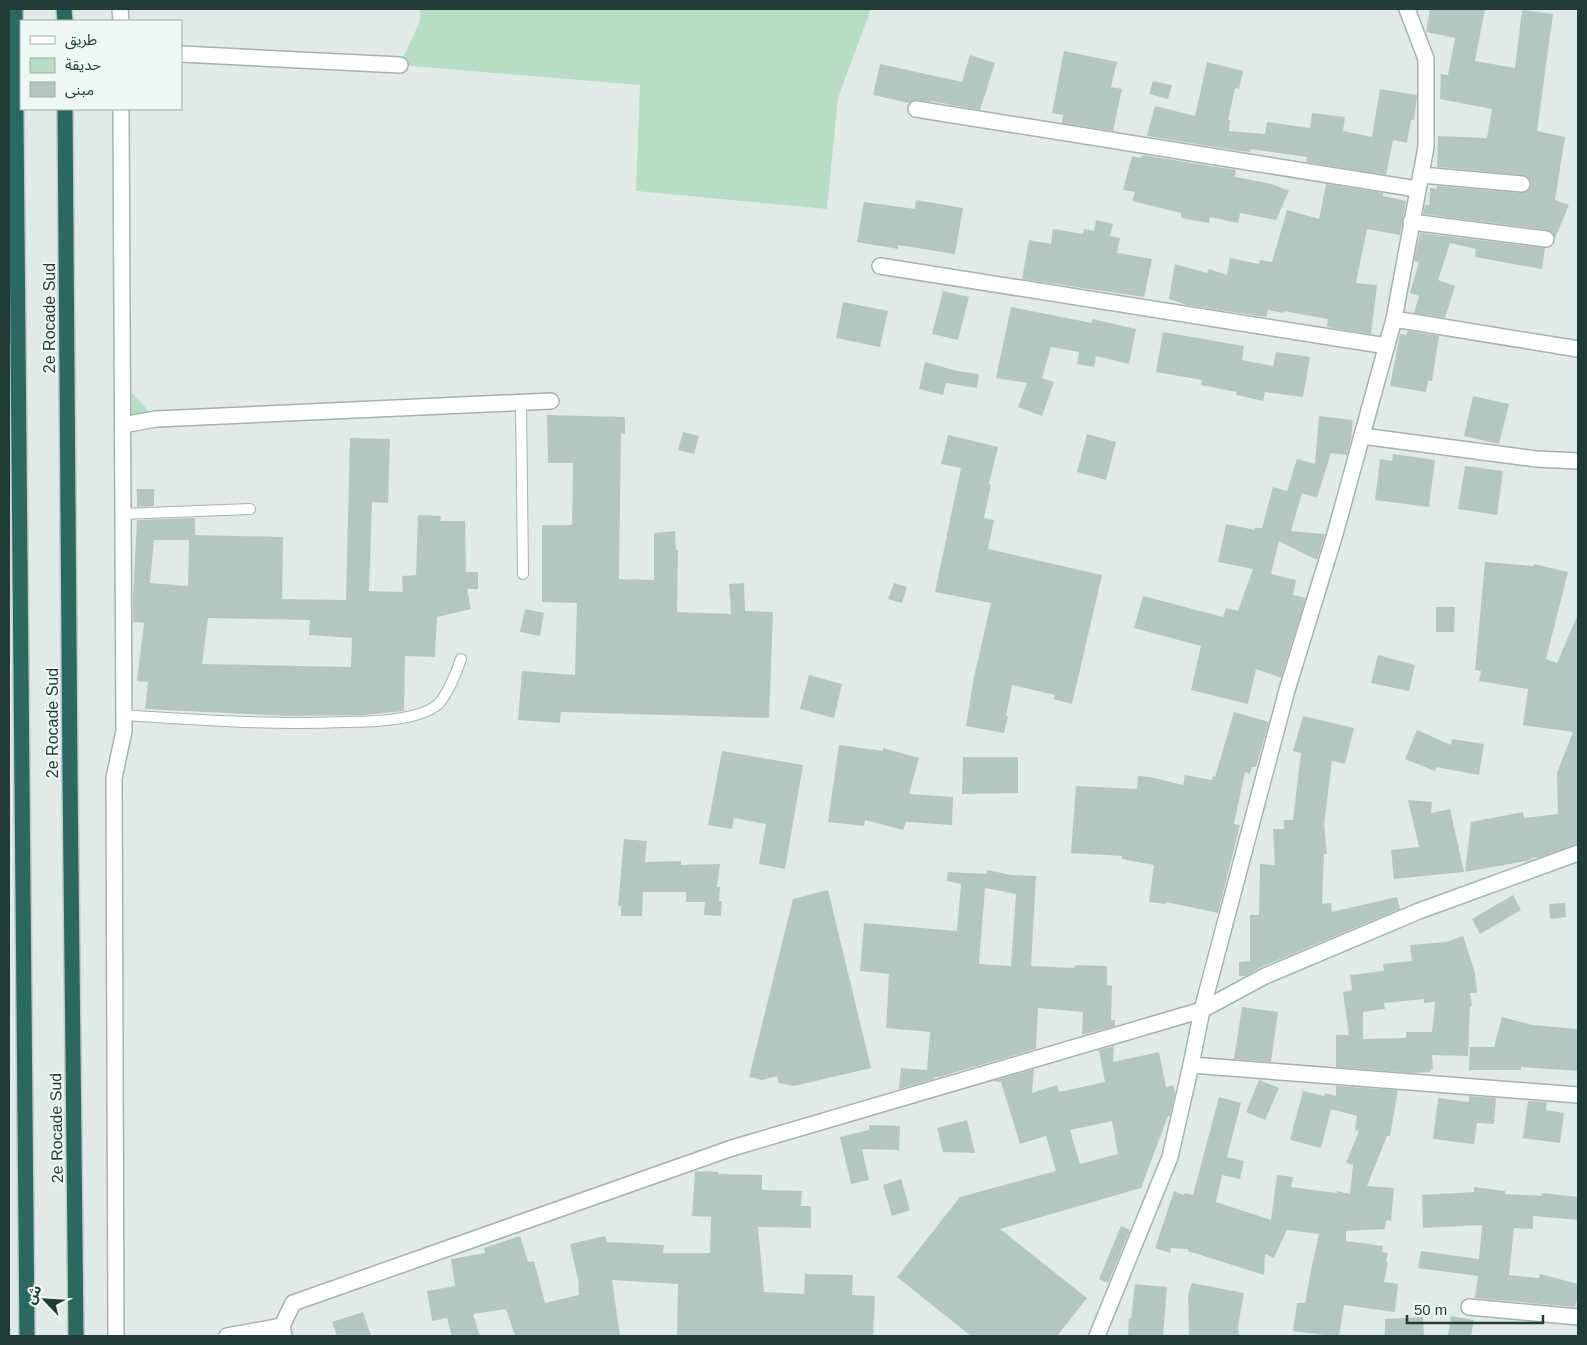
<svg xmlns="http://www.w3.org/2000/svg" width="1587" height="1345" font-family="Arial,'Noto Sans Arabic',sans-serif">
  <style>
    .green { fill: #b8ddc4 }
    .building { fill: #b5c6c0; fill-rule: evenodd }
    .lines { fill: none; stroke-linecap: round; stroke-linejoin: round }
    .lane-casing { stroke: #a3b3ae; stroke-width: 12 }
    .street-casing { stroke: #a3b3ae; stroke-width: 18 }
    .secondary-casing { stroke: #9eb7b0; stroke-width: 18 }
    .highway-casing { stroke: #c1c8c7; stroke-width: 18 }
    .lane { stroke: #fff; stroke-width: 10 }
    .street { stroke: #fff; stroke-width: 15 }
    .secondary { stroke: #fff; stroke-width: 15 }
    .highway { stroke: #2b6960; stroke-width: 15 }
    .labels { text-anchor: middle; stroke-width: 4; stroke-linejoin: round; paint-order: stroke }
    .street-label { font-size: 16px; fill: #203c36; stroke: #f0f8f4 }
  </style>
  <rect width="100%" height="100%" fill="#e0ebe7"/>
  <g class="green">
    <path d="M420 9H871L838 98 827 209 636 191 640 85 400 65 420 21Z"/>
    <path d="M123 383 156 419 123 425Z"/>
  </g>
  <g class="building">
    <path d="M1430 9H1485L1475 61 1515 68 1522 10 1553 14 1537 131 1565 137 1555 200 1569 205 1555 238 1552 232 1547 230 1423 214 1425 205H1429L1430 188 1437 189V186L1521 193 1529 190 1531 184 1528 177 1523 175 1437 167 1438 136 1487 138 1492 109 1440 99 1441 74 1448 75 1455 38 1426 32Z"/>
    <path d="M1064 51 1117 62 1111 87 1122 89 1113 131 1062 123 1063 115 1052 113Z"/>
    <path d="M970 55 995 63 980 110 931 101V102L917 100 909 103 873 95 880 64 962 82Z"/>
    <path d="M1207 62 1243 71 1239 89 1235 88 1228 120H1230L1229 131 1265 134 1267 122 1310 128 1312 113 1345 117 1343 131 1372 137 1380 89 1417 95 1414 120H1411L1407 143 1393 140 1386 175 1306 162 1307 157 1251 149 1250 152 1240 151 1147 136 1155 106 1195 116Z"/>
    <path d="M1153 81 1172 85 1168 99 1149 94Z"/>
    <path d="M1142 155 1236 170 1235 177 1272 184 1289 191 1276 220 1240 213 1238 223 1210 217 1209 223 1181 218V213L1132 201 1135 192 1123 190 1132 156 1141 158Z"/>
    <path d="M1326 184 1383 193V196L1406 201 1400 235 1367 229 1356 283 1377 285 1371 334 1327 327 1328 319 1284 311V313L1268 310 1266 317 1187 305 1169 299 1175 264 1207 273 1209 269 1227 275 1230 258 1259 264 1260 260 1272 262 1287 210 1319 219Z"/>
    <path d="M916 200 963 208 955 254 898 245V249L857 242 864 202 915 209Z"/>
    <path d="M1096 220 1113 224 1110 236 1120 238 1117 253 1152 259 1144 297 1022 279 1029 240 1051 244 1053 229 1083 234 1084 229 1094 231Z"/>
    <path d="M1420 233 1545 248 1542 269 1475 257 1476 249 1450 243 1438 280 1455 286 1445 318 1414 313 1419 296 1410 293 1419 262 1414 261Z"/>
    <path d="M943 291 969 297 958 340 932 334Z"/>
    <path d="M843 302 888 311 880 347 836 338Z"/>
    <path d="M1011 307 1092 323V319L1136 329 1129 364 1096 356 1094 367 1077 364 1079 352 1051 347 1042 378 1054 382 1042 416 1018 407 1027 383 996 378Z"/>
    <path d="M1408 331 1439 336 1432 381H1428L1426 392 1390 386 1400 334 1406 335Z"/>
    <path d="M1163 332 1244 346 1242 360 1273 366 1276 352 1310 357 1303 397 1265 392 1263 401 1236 395 1237 392 1201 385 1202 380 1156 372Z"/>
    <path d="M925 362 957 371 979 374 977 388 946 383 943 395 919 389Z"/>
    <path d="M1473 396 1509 404 1499 444 1464 436Z"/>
    <path d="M547 415 625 417V434L621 433 619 579 654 580V533L675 531 676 550H678L677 612 731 614 729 584 744 583 745 611 773 612 769 718 561 712 560 723 518 720 522 671 575 675 577 603 542 602V525H572L573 463H548Z"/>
    <path d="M1319 416 1353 420 1351 440 1347 455 1331 453 1317 498 1302 493 1291 531 1325 534 1317 560 1279 541 1271 574 1296 580 1293 595 1306 598 1281 678 1256 669 1248 704 1191 690 1201 646 1134 628 1143 596 1223 617 1226 608 1238 611 1253 569 1218 562 1226 524 1255 530 1254 528H1262L1273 487 1287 491 1297 459 1315 464Z"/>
    <path d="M683 432 699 436 694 454 678 450Z"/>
    <path d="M1087 434 1116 442 1106 480 1077 472Z"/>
    <path d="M948 435 998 447 989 484 991 485 984 518 994 520 988 549 1102 575 1072 704 1053 699 1055 695 1012 685 1006 716H1008L1004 733 966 726 974 677 991 603 935 592 961 468 941 464Z"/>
    <path d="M350 438 390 439 388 503 372 502 369 591 403 592 402 576 416 575 418 515 441 516 440 521H465L466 572H478V589H467L471 609 437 617 435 657 405 656 404 711 366 715 289 716 145 709 148 682 137 681 144 623 133 622V597L137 520 195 518V535L283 537 282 599 346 600ZM154 540H189L188 586 150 583ZM208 618 310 620 309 635 352 638 351 667 202 664Z"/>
    <path d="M1393 454 1435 460 1429 507 1375 500 1380 459 1392 461Z"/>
    <path d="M1465 466 1503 471 1497 515 1458 509Z"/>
    <path d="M137 489H154V506L137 507Z"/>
    <path d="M1485 562 1534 566V564L1568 572 1546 659 1557 663 1578 614V844L1541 857 1531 858 1532 860 1465 872 1471 822 1523 812 1524 818 1558 814 1557 773 1573 732 1523 725 1528 689 1479 681 1481 671 1475 670Z"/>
    <path d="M894 583 907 587 902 603 888 599Z"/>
    <path d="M1436 607H1455L1454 632H1436Z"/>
    <path d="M525 609 544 613 540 636 520 632Z"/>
    <path d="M1378 655 1415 665 1409 691 1371 683Z"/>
    <path d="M809 675 842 684 834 718 800 709Z"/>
    <path d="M1234 712 1269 722 1256 767H1252L1250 774 1245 772 1234 824 1240 825 1218 913 1166 902V904L1149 902 1154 865 1122 859V856L1071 853 1076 786 1137 789 1138 776 1150 777 1183 785 1185 775 1212 780 1213 776 1215 777Z"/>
    <path d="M1303 716 1354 728 1345 764 1332 761 1324 825 1327 854H1324L1322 904 1331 903 1332 912 1397 897 1400 909 1261 967 1246 976H1239V962L1250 961V915H1259L1260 864 1275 865 1273 829H1284V820H1293L1301 753 1293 751Z"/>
    <path d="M1417 730 1451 745 1452 739 1484 744 1479 775 1436 767 1435 771 1405 759Z"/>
    <path d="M839 745 883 751V748L919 758 909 794 953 797 952 825 906 822 903 830 865 820 864 826 828 822Z"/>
    <path d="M722 751 803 765 785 869 759 864 766 824 734 818 732 829 708 825Z"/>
    <path d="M963 757H1018V793L962 794Z"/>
    <path d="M1408 800 1432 802 1431 813 1450 809 1464 872 1394 879 1391 850 1419 847Z"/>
    <path d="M624 839 647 841 645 862 681 861V865L720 864 717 887H720L719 901H722L721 916 704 915 705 902H686V892H643L642 916H621V906H618Z"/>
    <path d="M987 870 1011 875 1036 876 1031 966 1074 968 1075 965 1107 966V985L1112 986 1111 1020H1115V1026L1082 1035 1083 1012 1038 1008 1036 1049 939 1077H935V1079L899 1089 901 1068 927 1070 930 1032 886 1028 889 974 860 971 864 923 957 931 961 884 947 881 948 872 987 874ZM985 888 1016 894 1011 966 979 964Z"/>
    <path d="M828 890 871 1068 794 1086 779 1083 777 1076 762 1080 749 1077 793 899Z"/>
    <path d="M1513 895 1521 910 1480 934 1472 919Z"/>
    <path d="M1565 903 1566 917 1550 919 1549 904Z"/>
    <path d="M1463 936 1475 973 1477 993H1470L1472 1006H1470L1468 1056 1432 1055 1433 1070 1430 1069V1072L1413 1073 1336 1067V1035H1349L1343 992 1352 990 1350 975 1384 971 1383 964 1412 961 1410 945 1446 942ZM1424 999V1003L1435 1002 1432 1032H1406V1038L1363 1039V1012L1385 1009 1384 1003Z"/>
    <path d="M1242 1007 1278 1012 1271 1062 1234 1059Z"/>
    <path d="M1502 1017 1532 1025 1578 1029V1071L1521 1067V1070H1469L1470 1047H1494Z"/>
    <path d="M1114 1046 1113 1062 1159 1052 1166 1087 1173 1085 1175 1094 1170 1116H1168L1141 1188 1000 1229 1087 1298 1057 1336H971L897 1277 960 1197 1056 1171 1046 1136 1020 1144 1001 1082 993 1081 1034 1069 1032 1093 1057 1085 1059 1092 1105 1082 1099 1051H1095ZM1112 1121 1118 1154 1080 1164 1070 1130Z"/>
    <path d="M1259 1080 1279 1088 1265 1120 1246 1112Z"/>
    <path d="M1336 1086 1398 1090 1390 1136H1387L1367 1186 1394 1188 1391 1221 1386 1220 1385 1229 1346 1231V1241L1383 1246 1382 1252 1388 1253 1386 1262H1388L1384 1282 1398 1284 1395 1312 1344 1305 1339 1336H1332L1293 1331 1297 1303H1305L1311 1270 1319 1234 1287 1230 1274 1258 1265 1254 1264 1275 1188 1251V1249L1171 1248 1170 1253 1155 1248 1174 1191 1184 1195 1185 1193 1193 1195 1219 1097 1241 1103 1227 1157 1244 1161 1240 1179 1222 1175 1216 1202 1271 1220 1277 1175 1293 1177 1291 1187 1337 1193V1191L1350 1194 1353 1165 1346 1163 1359 1131 1355 1130 1357 1116 1331 1109 1321 1148 1290 1140 1303 1091 1324 1096 1325 1093 1336 1096Z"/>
    <path d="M1469 1096 1496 1098 1494 1124 1477 1123 1474 1144 1433 1139 1438 1098 1469 1102Z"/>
    <path d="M1528 1101 1547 1102 1546 1110 1564 1113 1560 1143 1523 1138Z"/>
    <path d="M967 1120 975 1153 943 1152 937 1128Z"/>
    <path d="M869 1125 900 1126 899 1150 862 1149 869 1180 851 1184 840 1137 869 1130Z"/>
    <path d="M695 1171 719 1172 718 1174 762 1175V1190L802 1191 801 1206H811V1228L758 1227 764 1292 804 1294 805 1274 853 1275 852 1295 875 1296 873 1336H677L678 1284 612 1280 620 1336H515L506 1309 473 1314 480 1336H452L447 1318 432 1321 427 1291 455 1286 451 1259 485 1253 484 1248 520 1236 528 1262 534 1261 545 1303 579 1295 578 1285 579 1284 570 1244 605 1236 607 1242 664 1245 663 1253H710L711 1217 692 1216Z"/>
    <path d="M901 1179 910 1210 892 1216 883 1185Z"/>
    <path d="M1474 1187 1505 1191V1194L1541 1196 1542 1193 1578 1197V1220L1533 1216V1229L1514 1228 1509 1275 1539 1278 1540 1274 1578 1284V1297L1575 1307 1475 1298 1478 1276 1418 1268 1421 1251 1479 1259 1482 1225 1423 1228 1422 1195 1474 1192Z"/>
    <path d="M1121 1226 1130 1230 1108 1283 1099 1279Z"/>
    <path d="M1192 1283 1244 1293 1238 1326 1239 1336H1189L1188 1295Z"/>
    <path d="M1135 1284 1167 1287 1163 1336H1128L1129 1318 1131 1319Z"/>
    <path d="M363 1312 371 1336H337L332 1322Z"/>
    <path d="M1451 1316 1474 1320 1471 1336H1448Z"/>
    <path d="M1423 1317 1424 1336H1385V1319Z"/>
  </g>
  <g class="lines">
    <g class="lane-casing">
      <g id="lane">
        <path d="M521 402 523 574"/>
        <path d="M122 514 250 509"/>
        <path d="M123 715C197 720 270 725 344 722 369 722 416 721 436 706 446 699 457 671 461 659"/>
      </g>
    </g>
    <g class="street-casing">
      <g id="street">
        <path d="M120 9 121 21"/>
        <path d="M181 54 400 65"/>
        <path d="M916 109 1417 189"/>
        <path d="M1421 175 1522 184"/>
        <path d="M1411 222 1546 239"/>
        <path d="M880 266 1387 346"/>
        <path d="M1394 319 1578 349"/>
        <path d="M123 425 156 419 551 401"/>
        <path d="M1362 436 1536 459 1578 461"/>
        <path d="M1191 1065 1578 1095"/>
        <path d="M1469 1307 1578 1317"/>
        <path d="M116 1336 114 778 124 731 121 109"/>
        <path d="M227 1336 282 1326"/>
        <path d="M284 1336 282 1326 293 1303 732 1148 1202 1010 1287 690 1335 534 1394 319 1426 147V59L1407 9"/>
      </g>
    </g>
    <g class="secondary-casing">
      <path id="secondary" d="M1097 1336 1170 1157 1191 1065 1202 1010 1265 976 1419 911 1578 853"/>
    </g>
    <g class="highway-casing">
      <g id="highway">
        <path d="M15 9 27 1336"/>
        <path d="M64 9 65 21"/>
        <path d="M65 109 70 775 76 1336"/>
      </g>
    </g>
    <use href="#lane" class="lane"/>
    <use href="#street" class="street"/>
    <use href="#secondary" class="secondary"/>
    <use href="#highway" class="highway"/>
  </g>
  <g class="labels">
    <g class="street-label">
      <text transform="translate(49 318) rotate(-90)" y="6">2e Rocade Sud</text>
      <text transform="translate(52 723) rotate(-90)" y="6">2e Rocade Sud</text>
      <text transform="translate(56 1128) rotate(-91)" y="6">2e Rocade Sud</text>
    </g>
  </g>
  <rect width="1587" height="1345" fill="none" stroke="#203c36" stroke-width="20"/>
  <rect x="20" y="20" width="162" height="90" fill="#f0f8f4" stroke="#9dada8"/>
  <rect x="30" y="36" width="25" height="8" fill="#ffffff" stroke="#9dada8"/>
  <text x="65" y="45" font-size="15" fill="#203c36">طريق</text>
  <rect x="30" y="58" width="25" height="15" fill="#b8ddc4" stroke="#9dada8"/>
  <text x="65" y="70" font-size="15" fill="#203c36">حديقة</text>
  <rect x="30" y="82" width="25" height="15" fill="#b5c6c0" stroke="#9dada8"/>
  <text x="65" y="95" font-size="15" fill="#203c36">مبنى</text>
  <g transform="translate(45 1300) rotate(295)" stroke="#f0f8f4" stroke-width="4" paint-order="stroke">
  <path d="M0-4L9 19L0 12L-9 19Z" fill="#203c36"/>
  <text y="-8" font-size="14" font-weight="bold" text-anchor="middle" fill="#203c36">ش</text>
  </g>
  <path d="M1407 1315v8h136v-8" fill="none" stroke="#203c36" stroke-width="2.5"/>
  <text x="1414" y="1315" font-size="15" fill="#203c36" stroke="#f0f8f4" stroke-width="4" paint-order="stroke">50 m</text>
</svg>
